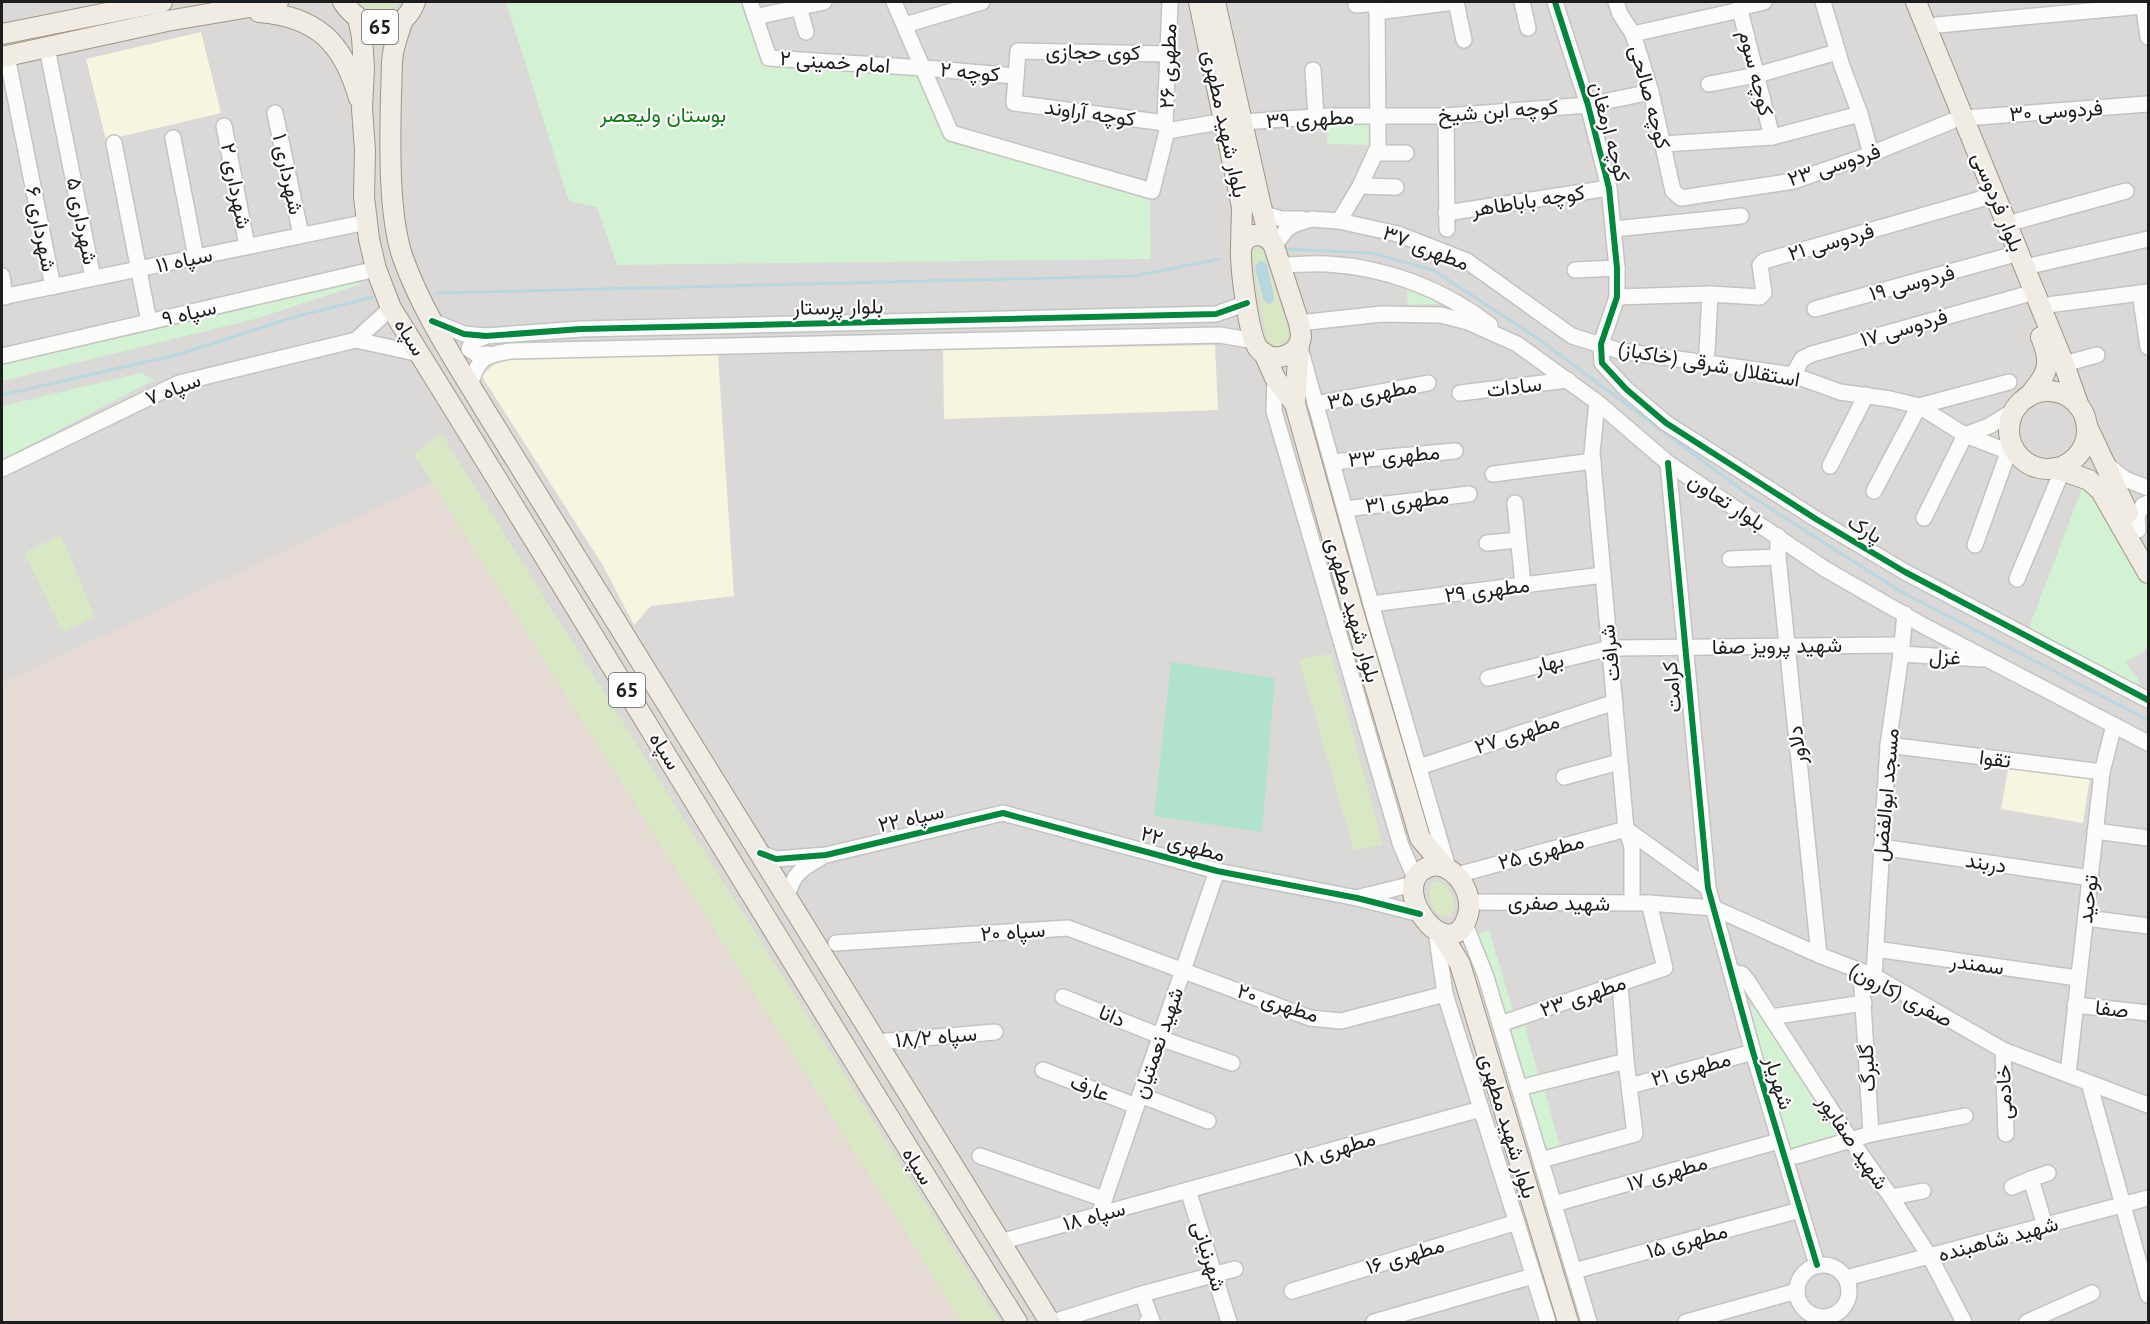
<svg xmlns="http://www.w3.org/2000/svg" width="2150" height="1324" font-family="'PT Sans',Vazirmatn,sans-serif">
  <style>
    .residential { fill: #dad9d7 }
    .education { fill: #f5f5e0 }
    .military { fill: #e6dad5 }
    .grass { fill: #d8e8c4; fill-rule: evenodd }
    .park { fill: #d3f1d3 }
    .pitch { fill: #b1e2cd }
    .water { fill: #b9d7de }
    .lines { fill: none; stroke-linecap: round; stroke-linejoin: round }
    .stream { stroke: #b9d7de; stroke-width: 3 }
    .minor-casing { stroke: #c4c3c2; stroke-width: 18 }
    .major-casing { stroke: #a19683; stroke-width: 22 }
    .minor { stroke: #fcfcfb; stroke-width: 15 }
    .major { stroke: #f0ebe3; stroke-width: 20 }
    .cycleway-casing { stroke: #fff; stroke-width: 10 }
    .cycleway { stroke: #00873e; stroke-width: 6 }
    .labels { text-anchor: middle; stroke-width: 4.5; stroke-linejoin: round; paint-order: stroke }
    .shield { fill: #fff; stroke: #616161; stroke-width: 1.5 }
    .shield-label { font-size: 20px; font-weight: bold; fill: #1d1d1d }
    .street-label { font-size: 21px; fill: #1d1d1d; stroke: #fff }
    .park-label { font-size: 21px; fill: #0d7814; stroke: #fff }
  </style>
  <rect width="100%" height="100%" fill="#ebe9e6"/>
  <rect class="residential" x="2" y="2" width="2146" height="1320"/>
  <g class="education">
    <path d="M201 32 221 113 106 140 86 59Z"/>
    <path d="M1215 345 1218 410 944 419 943 350Z"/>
    <path d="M718 355 734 596 651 606 634 625 602 564 481 375 504 357Z"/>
    <path d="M2009 764 2090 777 2083 823 2001 809Z"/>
  </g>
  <path class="military" d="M432 482 962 1322H2V683Z"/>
  <g class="grass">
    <path d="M359 2H400C388 15 371 14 359 2Z"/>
    <path d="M1257 247 1263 251 1289 331 1288 339 1278 346 1271 344 1266 337 1252 253ZM1263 261 1267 265 1274 300 1270 304H1267L1263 299 1255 268V265Z"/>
    <path d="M441 433 1000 1322H962L414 454Z"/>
    <path d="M61 535 95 617 63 632 24 553Z"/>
    <path d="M1331 654 1383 845 1354 850 1299 659Z"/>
    <path d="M1437 881C1450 885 1454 897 1454 909L1449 917 1439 915C1431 906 1426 894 1433 882Z"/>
  </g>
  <g class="park">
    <path d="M506 2H743L766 66 915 70 950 140 1150 194 1151 259 617 265 597 207 569 201Z"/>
    <path d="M1329 118H1377L1376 145 1327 144Z"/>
    <path d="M359 278V285L255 319 2 381V362Z"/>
    <path d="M1406 283 1438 298 1437 304 1408 305Z"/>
    <path d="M141 373 154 380 2 460V406Z"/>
    <path d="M2082 489 2091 493 2101 502 2148 583V649L2126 662 2141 683 2130 686 2028 630Z"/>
    <path d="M1489 930 1514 1014 1502 1017 1474 935Z"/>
    <path d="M1752 1006 1758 1007 1845 1138 1789 1153 1747 1008Z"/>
    <path d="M1524 1022 1539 1078 1522 1083 1506 1027Z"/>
    <path d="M1544 1088 1560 1147 1544 1152 1527 1093Z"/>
  </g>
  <path class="pitch" d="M1171 662 1275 678 1262 832 1154 816Z"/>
  <path class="water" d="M1260 261 1265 262 1267 265 1274 297 1273 302 1270 304 1263 299 1255 268Z"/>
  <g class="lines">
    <g class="stream">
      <path d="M1284 249 1372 253 1433 270 1537 338 1746 493 1900 591 2148 720"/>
      <path d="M436 293 1135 276 1219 259"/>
      <path d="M2 395 176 355 298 316 373 297"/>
    </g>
    <g class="minor-casing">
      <g id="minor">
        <path d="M750 2 769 58 924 68 1016 76"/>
        <path d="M894 2 951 133 1152 191 1167 131 1165 123 1170 2"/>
        <path d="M1456 2 1464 40"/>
        <path d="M1522 2 1528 28"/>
        <path d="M1555 2 1588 105 1609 188 1617 268V297L1601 344 1602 363 1626 389 1666 423 1816 519 1905 572 2148 700"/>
        <path d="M1616 2 1620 14 1633 34 1651 92 1673 191 1681 198 1794 181 1871 154 1952 121"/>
        <path d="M1823 2 1842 66 1860 114 1871 154"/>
        <path d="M2143 2 2148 37"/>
        <path d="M1356 5 1377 3"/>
        <path d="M799 7 806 32"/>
        <path d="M1740 10 1772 137"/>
        <path d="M1377 12 1454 2"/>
        <path d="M755 17 824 2"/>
        <path d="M905 25 982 2"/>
        <path d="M1927 26 2143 6"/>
        <path d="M1633 34 1740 10 1739 8 1764 2"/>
        <path d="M47 48 93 278"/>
        <path d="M7 56 53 287"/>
        <path d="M1313 70 1316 117"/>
        <path d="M1709 84 1757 75 1837 52"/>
        <path d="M275 113 301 235"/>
        <path d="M1446 116 1447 229"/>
        <path d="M1964 118 2148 104"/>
        <path d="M1242 122 1328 116H1446L1588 105 1651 92"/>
        <path d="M1165 123 1014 103 1018 51 1169 54"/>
        <path d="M224 126 247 246"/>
        <path d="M1167 131 1225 121"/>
        <path d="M173 138 196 257"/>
        <path d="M114 143 149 322"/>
        <path d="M1664 144 1772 137 1860 114"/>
        <path d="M1375 153H1406"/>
        <path d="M1360 186 1396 187"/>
        <path d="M1446 213 1609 188"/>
        <path d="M1263 214 1282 219H1302"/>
        <path d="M1339 221 1360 186 1378 147 1377 2"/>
        <path d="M2007 224 2126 191"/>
        <path d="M1614 229 1741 216"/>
        <path d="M1274 246 1286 230 1293 225 1311 219 1339 221 1398 234 1467 261 1572 336 1620 351 1793 375 1840 392 1890 399 1919 406 1965 435 2020 456"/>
        <path d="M1280 265C1295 265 1311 263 1327 264 1386 267 1443 289 1490 325"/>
        <path d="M2025 267 2148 239"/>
        <path d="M1575 270 1617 268"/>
        <path d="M2 276 5 297"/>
        <path d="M2140 293 2148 347"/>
        <path d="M2 297 367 222"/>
        <path d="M1617 297 1710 294 1760 297 1764 293 1760 265 1764 261 1984 198"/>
        <path d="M2040 306 2148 292"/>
        <path d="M1815 309 2008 256"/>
        <path d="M432 321 464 334 486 336 581 329 1216 314 1247 303"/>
        <path d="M1299 323 1381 314 1441 315 1468 322 1517 344 1597 402 1668 463 1825 569 1926 627 2148 743"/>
        <path d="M486 336 472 342 469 349 478 355 488 354"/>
        <path d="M356 340 391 308"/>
        <path d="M1707 352 1710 294"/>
        <path d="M1302 355 1375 618 1448 868"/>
        <path d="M2 356 376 269"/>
        <path d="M2064 364 2097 355"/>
        <path d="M1793 375 1802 359 1812 354 2024 295"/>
        <path d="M1275 378 1274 411 1400 843 1415 878"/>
        <path d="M470 386C478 358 484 355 511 351L1220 335 1255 341"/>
        <path d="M1460 393 1568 380"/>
        <path d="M1597 402 1592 453 1626 829 1632 847V903"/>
        <path d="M1315 404 1428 383"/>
        <path d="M1965 435 1989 426 2015 410"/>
        <path d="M1332 462 1455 451"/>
        <path d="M1668 463 1708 888 1753 1052 1817 1265"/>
        <path d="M2107 465 2125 479 2148 488"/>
        <path d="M1830 466 1866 395"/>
        <path d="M2 469 179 383 356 340 420 354"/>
        <path d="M1493 474 1593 461"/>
        <path d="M1874 491 1919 406 2009 382"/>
        <path d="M1515 503 1523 585"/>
        <path d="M1345 509 1469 494"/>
        <path d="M1924 518 1965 435"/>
        <path d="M2138 530 2137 516 2143 505 2148 503"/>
        <path d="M1778 536V557L1819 955"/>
        <path d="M1487 543 1518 540"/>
        <path d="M1975 545 2008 453"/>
        <path d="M1730 559 1778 557"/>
        <path d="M2017 579 2062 471"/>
        <path d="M1371 604 1603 575"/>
        <path d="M1616 648 1902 645"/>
        <path d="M1901 654 1982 659"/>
        <path d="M1488 678 1610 648"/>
        <path d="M1888 745 2102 772"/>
        <path d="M1419 767 1615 702"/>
        <path d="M1564 777 1619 762"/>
        <path d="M2095 831 2148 838"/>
        <path d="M1881 847 2091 878"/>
        <path d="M760 853 776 859 826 855 1003 813 1217 871 1357 898 1420 914"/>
        <path d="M1457 875 1626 829 1708 888"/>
        <path d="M787 897C793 874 801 869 820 858"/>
        <path d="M1360 897 1413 884"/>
        <path d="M1469 902 1649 903 1714 908 1819 955 1874 976 2003 1050 2148 1105"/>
        <path d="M2086 918 2148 926"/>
        <path d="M1465 924 1486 977 1589 1322"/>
        <path d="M1436 931 1445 994 1548 1322"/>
        <path d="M836 943 1068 928 1310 1018 1341 1021 1445 994"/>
        <path d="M1876 949 2077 978"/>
        <path d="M1861 971 1871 1134"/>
        <path d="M1732 972 1742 974 1747 980 1850 1139 1891 1197 1930 1257 1964 1322"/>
        <path d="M1874 976 1888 745 1901 654 1905 614"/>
        <path d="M1063 997 1160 1036"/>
        <path d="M2075 1005 2148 1013"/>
        <path d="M1771 1017 1864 1003"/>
        <path d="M1500 1024 1665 968 1649 903"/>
        <path d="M1159 1038 1232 1063"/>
        <path d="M877 1042 995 1032"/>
        <path d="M2003 1050 2006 1134"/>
        <path d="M1043 1070 1136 1106"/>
        <path d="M2068 1074 2102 772 2114 725"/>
        <path d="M2089 1083 2148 1295"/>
        <path d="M1630 1086 1753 1052"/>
        <path d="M1519 1088 1626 1061"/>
        <path d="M1140 1095 1208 1121"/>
        <path d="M980 1156 1104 1199"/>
        <path d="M1796 1156 1871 1134 1965 1116"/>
        <path d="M1541 1160 1635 1134 1626 1061 1620 984"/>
        <path d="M2031 1179 2048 1173"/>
        <path d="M2012 1187 2031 1179 2045 1226"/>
        <path d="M1188 1190 1229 1322"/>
        <path d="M1891 1197 1923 1191"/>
        <path d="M1554 1204 1779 1141"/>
        <path d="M1099 1215 1217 871"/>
        <path d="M1000 1242 1481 1109"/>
        <circle cx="1823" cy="1291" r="26"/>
        <path d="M1574 1271 1800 1210"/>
        <path d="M1846 1278 2148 1198"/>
        <path d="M1292 1291 1517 1222"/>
        <path d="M1142 1294 1152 1321 1147 1322"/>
        <path d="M1053 1322 1142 1294 1235 1269"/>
        <path d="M1374 1322 1533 1276"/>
        <path d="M1686 1322 1797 1291"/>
        <path d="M2027 1322 2092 1293"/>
      </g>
    </g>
    <g class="major-casing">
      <g id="major">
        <path d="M343 2C362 30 400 40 415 2"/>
        <path d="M1199 2 1242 207 1241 247"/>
        <path d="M1215 2 1260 202 1270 240"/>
        <path d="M1916 2 2064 364 2078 404"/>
        <path d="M259 12C317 17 343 42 359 98"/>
        <path d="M358 18 362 37 364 68 362 109 365 150 364 197 369 239 376 269 391 308C601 645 805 987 1017 1322"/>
        <path d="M402 22C399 32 395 42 393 53 391 66 392 81 391 94 390 140 388 216 403 258 422 311 454 359 483 407L1050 1322"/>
        <path d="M2 34 162 2"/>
        <path d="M2 57 167 21 278 2"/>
        <path d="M1254 235C1263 235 1269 237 1274 246L1299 323C1300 328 1301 333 1301 337 1298 358 1270 364 1258 348 1248 334 1240 265 1241 247L1246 239Z"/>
        <path d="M1264 353 1275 378 1295 404 1352 608 1420 838 1443 865"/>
        <circle cx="2048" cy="430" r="39"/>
        <path d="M2028 397C2047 375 2053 365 2041 337"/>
        <path d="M1295 404 1299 344"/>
        <path d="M2087 426 2128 513"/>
        <path d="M2055 468 2089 480 2101 491 2148 573"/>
        <path d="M1436 865C1459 868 1475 896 1467 918 1448 973 1377 875 1436 865Z"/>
        <path d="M1441 933 1460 964 1568 1322"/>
      </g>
    </g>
    <use href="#minor" class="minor"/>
    <use href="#major" class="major"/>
    <g class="cycleway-casing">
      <g id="cycleway">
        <path d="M1555 2 1588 105 1609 188 1617 268V297L1601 344 1602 363 1626 389 1666 423 1816 519 1905 572 2148 700"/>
        <path d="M432 321 464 334 486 336 581 329 1216 314 1247 303"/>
        <path d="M1668 463 1708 888 1753 1052 1817 1265"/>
        <path d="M760 853 776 859 826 855 1003 813 1217 871 1357 898 1420 914"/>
      </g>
    </g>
    <use href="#cycleway" class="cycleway"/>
  </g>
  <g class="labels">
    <g class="shield">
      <rect x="362" y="10" width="36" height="34" rx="4.5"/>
      <rect x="609" y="673" width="36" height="34" rx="4.5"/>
    </g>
    <g class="shield-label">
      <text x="380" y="34">65</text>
      <text x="627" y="697">65</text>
    </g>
    <g class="street-label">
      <text transform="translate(1093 52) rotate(1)" y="7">کوی حجازی</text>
      <text transform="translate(835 62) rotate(4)" y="7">امام خمینی ۲</text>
      <text transform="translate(1168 66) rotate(-88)" y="7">مطهری ۲۶</text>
      <text transform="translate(970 72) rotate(5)" y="7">کوچه ۲</text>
      <text transform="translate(1756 73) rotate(76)" y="7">کوچه سوم</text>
      <text transform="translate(1650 97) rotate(75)" y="7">کوچه صالحی</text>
      <text transform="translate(1498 111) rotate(-4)" y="7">کوچه ابن شیخ</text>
      <text transform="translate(2056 111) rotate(-4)" y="7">فردوسی ۳۰</text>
      <text transform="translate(1090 113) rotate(8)" y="7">کوچه آراوند</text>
      <text transform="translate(1310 119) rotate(-3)" y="7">مطهری ۳۹</text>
      <text transform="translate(1225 124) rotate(78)" y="7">بلوار شهید مطهری</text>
      <text transform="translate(1610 132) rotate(75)" y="7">کوچه ارمغان</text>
      <text transform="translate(1834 165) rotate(-18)" y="7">فردوسی ۲۳</text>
      <text transform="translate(288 174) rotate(78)" y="7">شهرداری ۱</text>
      <text transform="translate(236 186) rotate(79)" y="7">شهرداری ۲</text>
      <text transform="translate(1528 201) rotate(-9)" y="7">کوچه باباطاهر</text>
      <text transform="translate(1998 202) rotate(68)" y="7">بلوار فردوسی</text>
      <text transform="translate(82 221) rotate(79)" y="7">شهرداری ۵</text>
      <text transform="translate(41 229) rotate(79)" y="7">شهرداری ۶</text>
      <text transform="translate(1831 242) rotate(-16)" y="7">فردوسی ۲۱</text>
      <text transform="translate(1426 248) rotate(21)" y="7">مطهری ۳۷</text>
      <text transform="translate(184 260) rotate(-12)" y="7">سپاه ۱۱</text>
      <text transform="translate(1912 283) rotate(-15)" y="7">فردوسی ۱۹</text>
      <text transform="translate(838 307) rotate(-1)" y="7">بلوار پرستار</text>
      <text transform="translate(189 313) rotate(-13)" y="7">سپاه ۹</text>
      <text transform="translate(1904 328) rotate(-16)" y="7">فردوسی ۱۷</text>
      <text transform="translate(410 337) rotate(58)" y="7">سپاه</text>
      <text transform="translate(1709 364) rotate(10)" y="7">استقلال شرقی (خاکباز)</text>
      <text transform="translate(1514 387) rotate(-7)" y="7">سادات</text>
      <text transform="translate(173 389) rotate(-21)" y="7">سپاه ۷</text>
      <text transform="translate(1372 394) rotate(-11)" y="7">مطهری ۳۵</text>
      <text transform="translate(1394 456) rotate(-5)" y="7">مطهری ۳۳</text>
      <text transform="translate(1407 501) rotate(-7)" y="7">مطهری ۳۱</text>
      <text transform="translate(1727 502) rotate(33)" y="7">بلوار تعاون</text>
      <text transform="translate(1865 529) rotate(31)" y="7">پارک</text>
      <text transform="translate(1487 590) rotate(-7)" y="7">مطهری ۲۹</text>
      <text transform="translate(1353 610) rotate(74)" y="7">بلوار شهید مطهری</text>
      <text transform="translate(1777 646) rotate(-1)" y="7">شهید پرویز صفا</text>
      <text transform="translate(1610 653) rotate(-96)" y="7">شرافت</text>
      <text transform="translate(1945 657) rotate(3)" y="7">غزل</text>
      <text transform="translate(1549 663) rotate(-14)" y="7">بهار</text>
      <text transform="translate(1672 687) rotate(-95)" y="7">کرامت</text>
      <text transform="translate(1517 734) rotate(-18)" y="7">مطهری ۲۷</text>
      <text transform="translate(1797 745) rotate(-96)" y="7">دلاور</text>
      <text transform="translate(665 751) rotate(58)" y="7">سپاه</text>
      <text transform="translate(1995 759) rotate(7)" y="7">تقوا</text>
      <text transform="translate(1886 795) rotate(-85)" y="7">مسجد ابوالفضل</text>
      <text transform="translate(911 818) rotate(-13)" y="7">سپاه ۲۲</text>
      <text transform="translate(1183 844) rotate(15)" y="7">مطهری ۲۲</text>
      <text transform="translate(1541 852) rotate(-15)" y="7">مطهری ۲۵</text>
      <text transform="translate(1986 863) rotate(9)" y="7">دربند</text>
      <text transform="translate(2088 899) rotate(-83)" y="7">توحید</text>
      <text transform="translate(1559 903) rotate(1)" y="7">شهید صفری</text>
      <text transform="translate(1013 932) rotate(-4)" y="7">سپاه ۲۰</text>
      <text transform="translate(1977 964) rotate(8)" y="7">سمندر</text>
      <text transform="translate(1901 995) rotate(28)" y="7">صفری (کارون)</text>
      <text transform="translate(1583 996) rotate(-19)" y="7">مطهری ۲۳</text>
      <text transform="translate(1278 1003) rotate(18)" y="7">مطهری ۲۰</text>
      <text transform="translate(2112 1009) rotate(6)" y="7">صفا</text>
      <text transform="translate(1112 1016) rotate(22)" y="7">دانا</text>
      <text transform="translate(936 1037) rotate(-5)" y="7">سپاه ۱۸/۲</text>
      <text transform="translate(1158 1043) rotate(-71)" y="7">شهید نعمتیان</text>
      <text transform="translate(1867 1068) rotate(-93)" y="7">گلبرگ</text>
      <text transform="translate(1691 1069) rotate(-15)" y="7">مطهری ۲۱</text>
      <text transform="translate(1779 1083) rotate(73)" y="7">شهریار</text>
      <text transform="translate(1090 1088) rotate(21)" y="7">عارف</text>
      <text transform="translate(2004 1092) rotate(-92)" y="7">خادمی</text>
      <text transform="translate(1508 1126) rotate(73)" y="7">بلوار شهید مطهری</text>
      <text transform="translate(1853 1142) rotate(56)" y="7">شهید صفاپور</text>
      <text transform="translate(1335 1149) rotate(-16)" y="7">مطهری ۱۸</text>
      <text transform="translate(918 1166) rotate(58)" y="7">سپاه</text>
      <text transform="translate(1667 1173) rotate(-16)" y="7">مطهری ۱۷</text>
      <text transform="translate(1094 1216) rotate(-15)" y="7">سپاه ۱۸</text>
      <text transform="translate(1998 1239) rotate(-15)" y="7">شهید شاهبنده</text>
      <text transform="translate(1687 1241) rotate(-15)" y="7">مطهری ۱۵</text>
      <text transform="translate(1209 1256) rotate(73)" y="7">شهرنیانی</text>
      <text transform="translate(1405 1256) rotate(-17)" y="7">مطهری ۱۶</text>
    </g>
    <g class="park-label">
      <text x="663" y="122">بوستان ولیعصر</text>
    </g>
  </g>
  <rect width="2150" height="1324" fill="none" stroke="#1d1d1d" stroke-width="6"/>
</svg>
